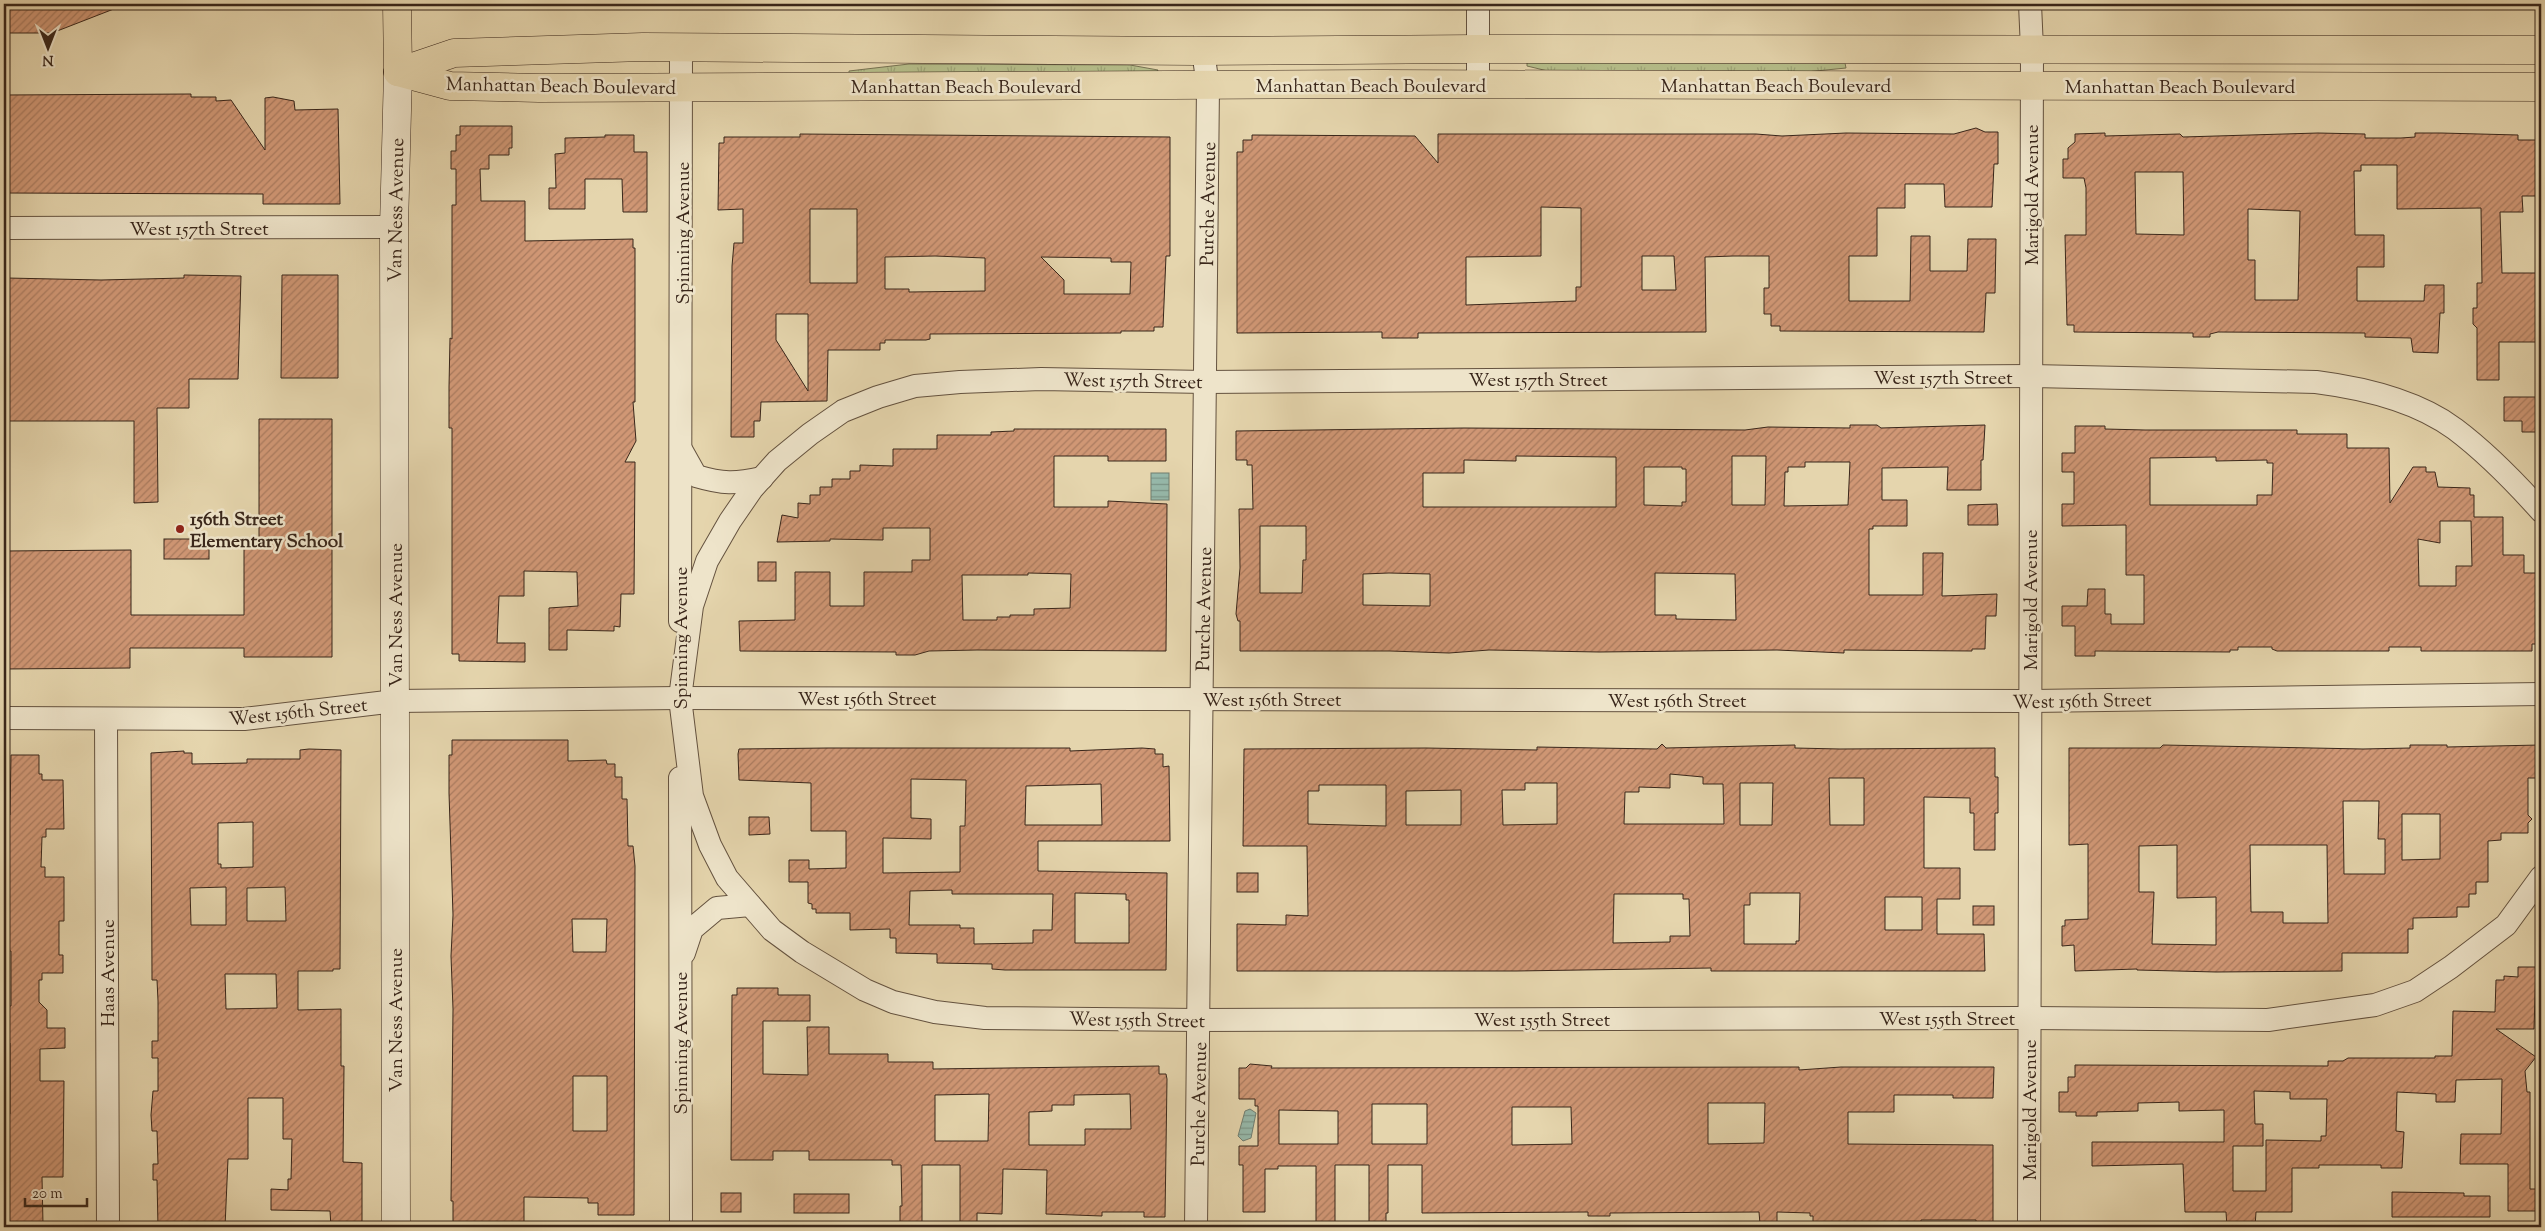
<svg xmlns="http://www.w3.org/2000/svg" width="2545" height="1231" font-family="'Sorts Mill Goudy',serif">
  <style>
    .grass { fill: url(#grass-tufts); stroke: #777252 }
    .water { fill: url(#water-rules); stroke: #717e71 }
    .building { fill: url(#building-hatch); stroke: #39261a; fill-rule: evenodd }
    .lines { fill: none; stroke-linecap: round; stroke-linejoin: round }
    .minor-casing { stroke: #64523f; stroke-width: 24 }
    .secondary-casing { stroke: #39261a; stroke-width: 29 }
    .primary-casing { stroke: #39261a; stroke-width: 29 }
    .minor { stroke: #eee4ca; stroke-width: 22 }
    .secondary { stroke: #eee4ca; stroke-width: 28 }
    .primary { stroke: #e5d5ad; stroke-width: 28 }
    .poi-dot { fill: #8f2418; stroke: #eee4ca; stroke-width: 2 }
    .labels { text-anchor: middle; stroke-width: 5; stroke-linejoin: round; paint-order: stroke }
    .street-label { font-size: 19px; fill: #39261a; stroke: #eee4ca }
    .poi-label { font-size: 19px; font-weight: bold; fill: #39261a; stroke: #eee4ca; text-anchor: start }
  </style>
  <defs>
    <pattern id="grass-tufts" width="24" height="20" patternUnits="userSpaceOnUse" patternTransform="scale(1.25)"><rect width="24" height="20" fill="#b5bd89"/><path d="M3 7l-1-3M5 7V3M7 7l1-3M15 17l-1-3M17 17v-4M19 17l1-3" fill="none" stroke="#9ca276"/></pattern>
    <pattern id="water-rules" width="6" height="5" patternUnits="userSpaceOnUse" patternTransform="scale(1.25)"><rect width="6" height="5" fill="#96b9ab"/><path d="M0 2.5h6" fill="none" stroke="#7b968a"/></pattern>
    <pattern id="building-hatch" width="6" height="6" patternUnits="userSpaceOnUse" patternTransform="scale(1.25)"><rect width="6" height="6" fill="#d09775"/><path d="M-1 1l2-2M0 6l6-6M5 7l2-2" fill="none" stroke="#aa7b5f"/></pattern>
  </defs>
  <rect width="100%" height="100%" fill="#e5d5ad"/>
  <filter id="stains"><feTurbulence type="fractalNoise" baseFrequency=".004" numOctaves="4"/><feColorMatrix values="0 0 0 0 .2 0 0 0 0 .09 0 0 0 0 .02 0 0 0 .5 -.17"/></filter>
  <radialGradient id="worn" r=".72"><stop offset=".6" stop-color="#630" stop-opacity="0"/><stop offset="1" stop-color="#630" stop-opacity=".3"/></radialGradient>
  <g class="grass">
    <path d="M1527 62 1845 63 1846 68 1796 73 1552 72 1527 66Z"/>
    <path d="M909 64 1130 65 1158 70 1156 74 849 73V71Z"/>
  </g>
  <g class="water">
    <rect x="1151" y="473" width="18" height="27"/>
    <path d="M1250 1109 1256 1113 1251 1138 1243 1141 1238 1136 1245 1111Z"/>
  </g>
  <g class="building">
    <path d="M4 4H124V5L52 33H4Z"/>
    <path d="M191 94V97H216V101L231 100 265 150V98L273 97 294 101 295 110 338 109 340 204H263V194L5 193V165L8 164V118H5L4 95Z"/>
    <path d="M460 126H512V148H509V155H489V169H480L481 201H525V241L633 239V248H635V402H633L636 441 625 462H635L634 594H621L620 627 614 626V631L567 630V650H549V608L578 606 577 572 524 571V596H499L497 643H525V662L459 661V654H452V428H449V387L450 338 452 339V205H456V169H451V151H456V135H460Z"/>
    <path d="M1976 128 1985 132H1998V164H1994L1992 207H1945L1944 184H1905V208H1877V256H1849V301H1910L1911 236H1930V271H1967L1968 239H1996L1995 293H1986L1984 332 1780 331V326H1771V314H1764V288H1769V256H1733L1705 257 1706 332 1418 333V338H1382V332L1237 333V152H1243V140H1252V135L1415 136 1438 163V134H1756L1782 136 1846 133 1954 134ZM1541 207 1581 208V287H1576V301L1466 305V257L1541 256ZM1642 256H1674L1676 290H1642Z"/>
    <path d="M2105 133V136L2180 134 2183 137 2318 133 2365 134V138H2401L2415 137V133H2441L2518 135V140H2541V196H2522L2523 212H2500L2502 273H2541V342H2499V380H2477V328L2473 324V308H2477V283H2482L2481 208 2397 209V165H2361V171H2354L2355 235H2384V267H2357V301H2424L2425 285H2444V313H2440L2438 353 2413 352 2411 338 2365 337V333L2218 332 2210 334V337H2193V333L2074 332V325H2067L2065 235H2086V188L2084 178H2063V159H2068V148L2075 142V134ZM2135 172H2183L2184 235 2136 234ZM2248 209 2300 211 2298 300H2255V260H2248Z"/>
    <path d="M800 134 1170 137V256H1166L1163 327H1154V331H1121V333L930 334V339L926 340H885V343H880V350H828L827 401 761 402 760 421H754V437H731L732 266 734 243H743V209L718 210 719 143H724V137H800ZM810 209H857V283H810ZM935 256 985 258V291L909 292V289H885V257ZM1041 257 1111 258V262H1131L1130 294H1064V280ZM776 314H808V391L776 340Z"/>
    <path d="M605 135H634V152H647V212H623L622 179H585V209H549V188H556L555 154 565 153V138L605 137Z"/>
    <path d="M184 275 241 276 238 379H189V408H157L158 502 134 503V421H4V281H7V278L101 280 184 278Z"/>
    <path d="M282 275H338V378H281Z"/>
    <path d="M2504 397H2541V432H2522V421H2504Z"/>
    <path d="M259 419H332V657H244V648H130V668L4 669V551L131 550V615H244V538H259Z"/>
    <path d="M1850 425H1877L1881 428 1985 425 1983 460H1981V490H1947L1948 467 1882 468V500H1907V526H1873V529H1869V595H1923V553H1943L1942 596 1997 594 1996 616H1986L1985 649H1972V651L1844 650V653L1777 650 1599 652 1489 650 1449 653 1390 651H1240V621H1238L1236 614 1240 568 1239 509H1253L1252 465H1247V460H1236V431L1464 428 1745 430 1768 427 1850 428ZM1516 456 1616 457V507H1423V473H1464V460L1516 461ZM1732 456H1766L1765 505H1732ZM1805 462H1850L1848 505 1784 506 1785 472H1788V467H1805ZM1644 467H1682V469H1686V502H1682V506L1644 505ZM1260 526H1306V560H1303L1302 593H1260ZM1389 573 1430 574V606L1363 605V574ZM1655 573 1735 574 1736 620 1676 619V615H1655Z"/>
    <path d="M2075 426H2105V429L2145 430H2297V434H2347V448H2389L2390 503 2413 467H2426V472H2435L2438 487 2470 488V495H2474V517H2503V555H2524V573H2540L2539 644H2532V651H2421V647H2389V651H2277L2272 649V647H2238V650H2230V652L2095 651V656H2075V626H2062V606H2087L2088 589H2105V614H2111V624H2144V575H2126V525L2062 526V504H2074V472H2062V453H2075ZM2216 457V461L2267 460V463H2273L2272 495H2257V505H2150V458ZM2440 521H2471L2472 566H2456V586H2419L2418 539 2440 543Z"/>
    <path d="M1014 429H1166V461H1108V456H1054V507H1108V501L1167 504 1166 651 977 650 929 651 915 655H896V652L740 651 739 621 795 620V572H830V606H864V572H912V560H930V528H883V540L830 539V541L777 542 782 515 798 518V503L810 504V495H820V487H832V479H850V471H860V465L893 466V449H937V435H991V432L1014 431ZM1028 573 1071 574 1070 608 1034 609V615H1010V617H997V620H963L962 575H1028Z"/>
    <path d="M1997 504 1998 525H1968V505Z"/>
    <rect x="164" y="539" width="45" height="20"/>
    <rect x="758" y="562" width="18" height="19"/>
    <path d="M452 740H568V761L606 760 607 764H615V777H622V799H627L628 846H633L635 866 634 1215H598V1203H588V1198L524 1197V1227H453V1201H451L453 1009 451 956 453 915 449 793V755H452ZM572 919H607L606 952H573ZM573 1076H607V1131H573Z"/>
    <path d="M1662 744 1666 748 1795 745V748L1840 749 1995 748V777H1998V813H1995V850H1974V813H1970V798L1924 797V868H1960V899H1937V934H1984L1985 971H1711V968L1516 971H1237V924L1286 925V915L1308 916 1307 846H1243L1244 749 1426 748 1537 750V747L1657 749ZM1670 774 1703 777V784H1723L1724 824H1624L1625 792H1639V787L1670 788ZM1829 778H1864V825H1830ZM1525 783H1557V824L1503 825 1502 790H1525ZM1740 783H1773L1772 825H1740ZM1319 785H1386V826L1308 824V791H1319ZM1461 790V825H1406V791ZM1750 893H1800L1799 941H1796V944H1744V905H1750ZM1614 894H1683V899H1689L1690 936H1670V942L1613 943ZM1885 897H1922V930H1885Z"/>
    <path d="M2163 745 2363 749 2410 748V745H2447V747L2540 745V778H2528V815L2532 819 2528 823V833H2501V840L2488 841V882H2476V894H2469V907H2457V917L2413 918V929H2408V953H2342V971L2216 972 2137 970V969L2075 971 2074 945 2062 946V926H2065V920L2088 919V844L2069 845V748H2160ZM2343 801H2379L2378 839H2385V874H2344ZM2402 814H2440V859L2402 860ZM2177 845V898L2216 897V945L2152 944 2154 892H2139V846ZM2250 845H2327L2328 923H2283V912H2251Z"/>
    <path d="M828 748H1070V751L1142 748 1155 749V754H1163V767L1169 766 1170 841H1038V871L1167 873 1166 970H1005L992 969V964L937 963V954L896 953V938H890V929L850 930V913H816V909H812V904L808 903V882H789V860H809V869L846 868V831H811V783L739 780 738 754 739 749ZM911 779 966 780 965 826H960V872L883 873V838L931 839V819L911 818ZM1101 784 1102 825H1025L1026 786ZM952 890V894H1053L1052 930H1033V943L974 944V928H960V925H909L910 891ZM1075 893 1126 894V900H1129V943H1075Z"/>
    <path d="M309 749 341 750 340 969H333V971H298V1010L341 1009V1066H344L343 1162 362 1163V1224L354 1227H331L330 1211 271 1210V1189L288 1190V1179H291L292 1139H283V1098H248V1159H228L225 1227H158L157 1180H153V1164H158L157 1131H152L151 1115 153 1091H158V1058H152V1041H158V1001L157 980H152L151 753 184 751V753H192V764L247 763V759H300V750ZM253 822V867L221 868V864H218V823ZM226 887V925H191L190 888ZM285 887 286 921H247V888ZM225 974H276L277 1008 226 1009Z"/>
    <path d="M11 755H39V774H42V780H63L64 829H46V837H42L41 867H45V877H64V921H59V955H63V973H42V980H39V1002L47 1010V1028H65V1048L40 1049V1081H64L63 1177H42L43 1224H36V1227H4V1133L5 1114H10V1043H5L4 1006H11V951H4V815H10Z"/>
    <path d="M749 817H769L770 834 749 835Z"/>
    <rect x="1237" y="873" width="21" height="19"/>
    <rect x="1973" y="906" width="21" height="19"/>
    <path d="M2518 967H2536L2534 1029H2496L2536 1057 2525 1071 2527 1092H2530V1189H2541V1211H2508V1164H2460L2461 1134H2501L2502 1079 2456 1080 2455 1102H2436V1094L2397 1092 2396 1131 2404 1132 2402 1168H2381V1165H2319V1168H2292V1212H2256L2255 1227H2227L2226 1212H2185L2183 1164 2092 1166V1142H2224V1110L2179 1111V1102L2138 1103V1111L2097 1112V1116H2076V1112H2059V1092H2068V1077H2075V1065L2328 1066V1061H2343L2348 1058H2435V1056H2452L2453 1011 2495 1012 2496 980H2504V976L2518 977ZM2254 1091 2290 1092V1099H2327L2326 1136H2321V1141L2266 1140V1191H2233V1146H2263V1124H2255Z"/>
    <path d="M737 988H778V995H810V1021H763V1074L808 1075 807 1027H829V1054H888V1062H933V1069L1159 1066V1074H1166L1167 1079 1165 1217H1144V1212H1102V1216L1046 1214 1047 1170 1003 1169 1002 1214 977 1213V1227H960V1165H922V1227H900V1206H902L901 1165H892V1160H809V1151H773V1160H731L732 995H737ZM989 1094 988 1141H935V1095ZM1130 1094 1131 1129H1085V1145H1029V1112L1052 1111V1105H1074V1095Z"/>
    <path d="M1250 1064 1272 1066 1271 1068H1275L1799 1067V1070L1841 1067H1994L1993 1098H1953V1095H1894V1112H1848V1144L1993 1145V1227H1976V1220H1921V1226L1917 1227H1813V1216H1810V1213L1777 1212V1224H1760L1759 1212 1610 1213V1216H1588V1212L1422 1213V1165H1388V1213H1386V1227H1369V1165H1335V1227H1316V1166H1278V1169H1265V1212H1243V1165H1239V1146H1258V1106H1255V1099H1239V1068H1246ZM1708 1103H1765L1764 1143 1708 1144ZM1372 1104H1427V1144H1372ZM1512 1107H1571L1572 1144 1512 1145ZM1279 1110 1338 1111V1144H1279Z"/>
    <path d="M2392 1192 2464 1193V1196H2490V1217H2392Z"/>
    <rect x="721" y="1193" width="20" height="19"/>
    <rect x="794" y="1194" width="55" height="19"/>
  </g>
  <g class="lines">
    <g class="minor-casing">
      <g id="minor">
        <path d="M1478 84V4"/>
        <path d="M4 228 394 227"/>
        <path d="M682 451 696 476C723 484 735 484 762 478"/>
        <path d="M2541 511C2515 482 2487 453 2455 429 2416 400 2363 388 2316 382L2030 376 1205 382 1041 379 960 382 915 386 878 397 843 411 810 434 777 461 752 489 730 521 707 561 692 606 680 698 692 796 710 845 727 878 772 930 802 952 865 990 893 1002 935 1012 985 1018 1198 1020 2028 1018 2268 1020 2375 1005 2415 991 2451 967 2506 925 2541 877"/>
        <path d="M680 621 681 49"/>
        <path d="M4 718 244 719 395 701 680 698 2030 701 2541 694"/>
        <path d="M106 720 108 1227"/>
        <path d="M680 778 681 1227"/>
        <path d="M684 953 692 929 717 908 750 905"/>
        <path d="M1196 1227 1208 86 1203 51"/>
        <path d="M2029 1227 2032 49 2030 4"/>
      </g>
    </g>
    <g class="secondary-casing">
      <path id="secondary" d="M396 1227 394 227 398 72"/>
    </g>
    <g class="primary-casing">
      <g id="primary">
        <path d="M397 4 398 72"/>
        <path d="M398 72 454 53 643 47 1196 51 1478 49 2541 50"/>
        <path d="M398 72 450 86 539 88 1379 84 2541 87"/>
      </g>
    </g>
    <use href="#minor" class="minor"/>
    <use href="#secondary" class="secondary"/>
    <use href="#primary" class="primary"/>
  </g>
  <circle class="poi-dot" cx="180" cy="529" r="5"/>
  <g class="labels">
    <g class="street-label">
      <text transform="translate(561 85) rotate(1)" y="7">Manhattan Beach Boulevard</text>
      <text x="1371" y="92">Manhattan Beach Boulevard</text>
      <text x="1776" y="92">Manhattan Beach Boulevard</text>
      <text x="966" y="93">Manhattan Beach Boulevard</text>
      <text x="2180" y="93">Manhattan Beach Boulevard</text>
      <text transform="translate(2031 195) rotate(-90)" y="7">Marigold Avenue</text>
      <text transform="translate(1207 204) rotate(-89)" y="7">Purche Avenue</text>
      <text transform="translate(395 210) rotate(-89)" y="7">Van Ness Avenue</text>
      <text x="199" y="235">West 157th Street</text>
      <text transform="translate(682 233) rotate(-90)" y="7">Spinning Avenue</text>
      <text x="1943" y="384">West 157th Street</text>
      <text x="1538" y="386">West 157th Street</text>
      <text transform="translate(1133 380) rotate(1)" y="7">West 157th Street</text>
      <text transform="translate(2030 600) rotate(-90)" y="7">Marigold Avenue</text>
      <text transform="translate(1203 609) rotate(-89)" y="7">Purche Avenue</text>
      <text transform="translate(395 615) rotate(-90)" y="7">Van Ness Avenue</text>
      <text transform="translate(680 638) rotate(-90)" y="7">Spinning Avenue</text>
      <text x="867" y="705">West 156th Street</text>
      <text x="1272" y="706">West 156th Street</text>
      <text x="1677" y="707">West 156th Street</text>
      <text transform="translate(2082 700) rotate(-1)" y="7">West 156th Street</text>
      <text transform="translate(298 711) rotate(-6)" y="7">West 156th Street</text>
      <text transform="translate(107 973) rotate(-90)" y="7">Haas Avenue</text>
      <text x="1947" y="1025">West 155th Street</text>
      <text transform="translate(1137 1019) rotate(1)" y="7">West 155th Street</text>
      <text x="1542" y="1026">West 155th Street</text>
      <text transform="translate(395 1020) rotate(-90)" y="7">Van Ness Avenue</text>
      <text transform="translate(680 1043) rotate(-90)" y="7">Spinning Avenue</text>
      <text transform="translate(1198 1104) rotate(-89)" y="7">Purche Avenue</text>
      <text transform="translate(2029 1110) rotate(-90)" y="7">Marigold Avenue</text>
    </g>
    <g class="poi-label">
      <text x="190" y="525">156th Street<tspan x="190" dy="22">Elementary School</tspan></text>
    </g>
  </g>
  <rect width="2545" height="1231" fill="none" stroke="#e5d5ad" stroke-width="20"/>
  <rect x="5" y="5" width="2535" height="1221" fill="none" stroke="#39261a" stroke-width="2.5"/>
  <rect x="10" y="10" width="2525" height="1211" fill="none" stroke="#39261a"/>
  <g transform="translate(48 48) rotate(180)" stroke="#eee4ca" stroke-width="4" paint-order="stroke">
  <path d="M0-4L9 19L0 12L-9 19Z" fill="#39261a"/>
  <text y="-8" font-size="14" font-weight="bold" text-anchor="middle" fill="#39261a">N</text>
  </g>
  <path d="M25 1198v8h62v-8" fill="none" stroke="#39261a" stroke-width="2.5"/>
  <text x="32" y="1198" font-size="15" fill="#39261a" stroke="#eee4ca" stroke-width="4" paint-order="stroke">20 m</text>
  <rect width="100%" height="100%" filter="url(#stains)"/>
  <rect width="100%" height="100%" fill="url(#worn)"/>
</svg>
